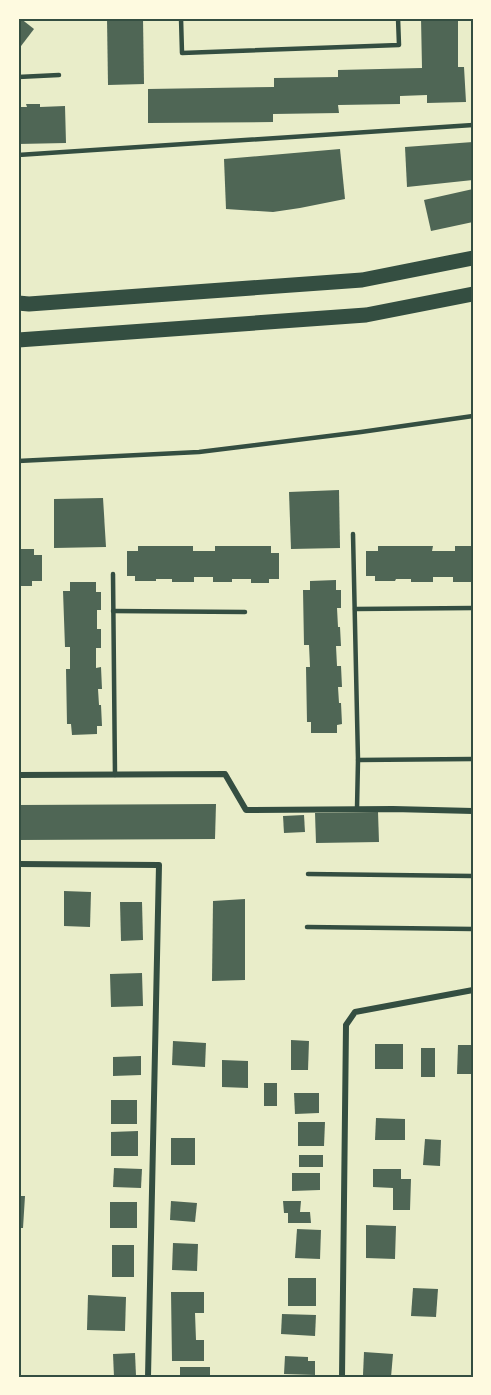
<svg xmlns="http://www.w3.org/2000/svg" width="491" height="1395" font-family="'Work Sans',sans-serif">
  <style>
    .building { fill: #4f6655 }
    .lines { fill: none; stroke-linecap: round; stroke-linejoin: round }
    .service { stroke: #344e41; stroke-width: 4.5 }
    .minor { stroke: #344e41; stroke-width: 6 }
    .primary { stroke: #344e41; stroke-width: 15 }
    .neatline { fill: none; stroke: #344e41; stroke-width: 2 }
  </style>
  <rect width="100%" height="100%" fill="#e9edc9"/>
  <g class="building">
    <path d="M18 18H20L34 29 18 50Z"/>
    <path d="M107 18H143L144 84 108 85Z"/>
    <path d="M421 18H458V67H464L466 102 427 103V95L400 96V104L338 105 339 113 273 114V122L148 123V89L274 87V78L338 77V70L422 68Z"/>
    <path d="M26 104H40V107L65 106 66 143 18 144V107H27Z"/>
    <path d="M473 142V180L407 187 405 147Z"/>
    <path d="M340 149 345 199 300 208 273 212 226 209 224 159Z"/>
    <path d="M473 189V222L431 231 424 200Z"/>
    <path d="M339 490 340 548 291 549 289 492Z"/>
    <path d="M103 498 106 547 54 548V499Z"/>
    <path d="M138 546H193V551H215V546H271V553H279V579H269V583H251V579H232V582H213V577H194V582H172V579H156V581H135V576H127V551H138Z"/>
    <path d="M378 546H433L432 551H455V546H473V579H471V582H453V577H433V582H411V579H396L395 581H375V576H366V551H378Z"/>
    <path d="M18 549H34V555H42V581H32V586H18Z"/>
    <path d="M336 580V590H341V608H337L338 627H340L341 646H336L337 666H341L342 687H338L339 703H341L342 724 337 725V733H311V722H307L306 667H310L309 645H304L303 590H310V581Z"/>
    <path d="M70 582H96V592H101V610H97V629H101V648H96V668L101 667 102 689H98L99 705H101L102 726H97V734L72 735 71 724H67L66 669H70V647H65L63 591H70Z"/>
    <path d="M216 804 215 839 18 840 19 805Z"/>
    <path d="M378 812 379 842 316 843 315 813Z"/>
    <path d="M304 815 305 832 284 833 283 816Z"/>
    <path d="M64 891 91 892 90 927 64 926Z"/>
    <path d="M245 899V980L212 981 213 901Z"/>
    <path d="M120 902H142L143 940 121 941Z"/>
    <path d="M142 973 143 1006 111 1007 110 974Z"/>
    <path d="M291 1040 309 1041 308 1070H291Z"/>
    <path d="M173 1041 206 1043 205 1067 172 1065Z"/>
    <rect x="375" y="1044" width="28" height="25"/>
    <path d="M458 1045H473V1074H457Z"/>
    <rect x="421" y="1048" width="14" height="29"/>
    <path d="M141 1056V1075L113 1076V1057Z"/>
    <path d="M222 1060 248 1061V1088L222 1087Z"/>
    <rect x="264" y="1083" width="13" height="23"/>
    <path d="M294 1093H319V1113L295 1114Z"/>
    <rect x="111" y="1100" width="26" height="24"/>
    <path d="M376 1118 405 1119V1140H375Z"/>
    <path d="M298 1122H325L324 1146H298Z"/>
    <path d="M138 1131V1156H111V1132Z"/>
    <rect x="171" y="1138" width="24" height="27"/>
    <path d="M425 1139 441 1140 440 1166 423 1165Z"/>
    <path d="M18 1153H20L21 1172H18Z"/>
    <rect x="299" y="1155" width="24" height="12"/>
    <path d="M114 1168 142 1169 141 1188 113 1187Z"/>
    <path d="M373 1169H401V1179H411L410 1210H393V1188L373 1187Z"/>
    <path d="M292 1173H320V1190L292 1191Z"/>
    <path d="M18 1196H25L23 1228H18Z"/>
    <path d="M171 1201 197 1203 195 1222 170 1220Z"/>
    <path d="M283 1201H301L300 1212H310L311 1223H288V1213H284Z"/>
    <rect x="110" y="1202" width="27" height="26"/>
    <path d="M366 1225 396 1226 395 1259 366 1258Z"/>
    <path d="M297 1229 321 1230 320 1259 295 1258Z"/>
    <path d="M173 1243 198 1244 197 1271 172 1270Z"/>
    <rect x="112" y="1245" width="22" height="32"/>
    <rect x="288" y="1278" width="28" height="28"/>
    <path d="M413 1288 438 1289 436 1317 411 1316Z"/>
    <path d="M171 1292H204V1313H195L196 1340H204V1361H172Z"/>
    <path d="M88 1295 126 1297 125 1331 87 1330Z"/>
    <path d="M282 1314 316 1315 315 1336 281 1334Z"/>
    <path d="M364 1352 393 1354 391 1377 363 1375Z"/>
    <path d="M135 1353 136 1376 114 1377 113 1354Z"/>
    <path d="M285 1356 308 1357V1361H315V1375L284 1374Z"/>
    <rect x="180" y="1367" width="30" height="10"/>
  </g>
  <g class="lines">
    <g class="service">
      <path d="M181 18 182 53 399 45 398 18"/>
      <path d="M18 77 59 75"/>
      <path d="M18 155 473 125"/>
      <path d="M18 461 199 452 361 432 473 416"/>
      <path d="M353 534 358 760 473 759"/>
      <path d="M113 574 115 775"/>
      <path d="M355 609 473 608"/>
      <path d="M113 611 245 612"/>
      <path d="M357 809 358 760"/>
      <path d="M308 874 473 876"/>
      <path d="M307 927 473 929"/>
    </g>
    <g class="minor">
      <path d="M18 775 225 774 246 810 393 809 473 811"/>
      <path d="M18 864 159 865 148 1377"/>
      <path d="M342 1377 346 1025 355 1012 473 990"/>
    </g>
    <g class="primary">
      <path d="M18 303 29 304 362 280 473 258"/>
      <path d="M18 340 366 315 473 294"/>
    </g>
  </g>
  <rect width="491" height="1395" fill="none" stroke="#fefae0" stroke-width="39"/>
  <rect x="20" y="20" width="452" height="1356" class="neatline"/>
</svg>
